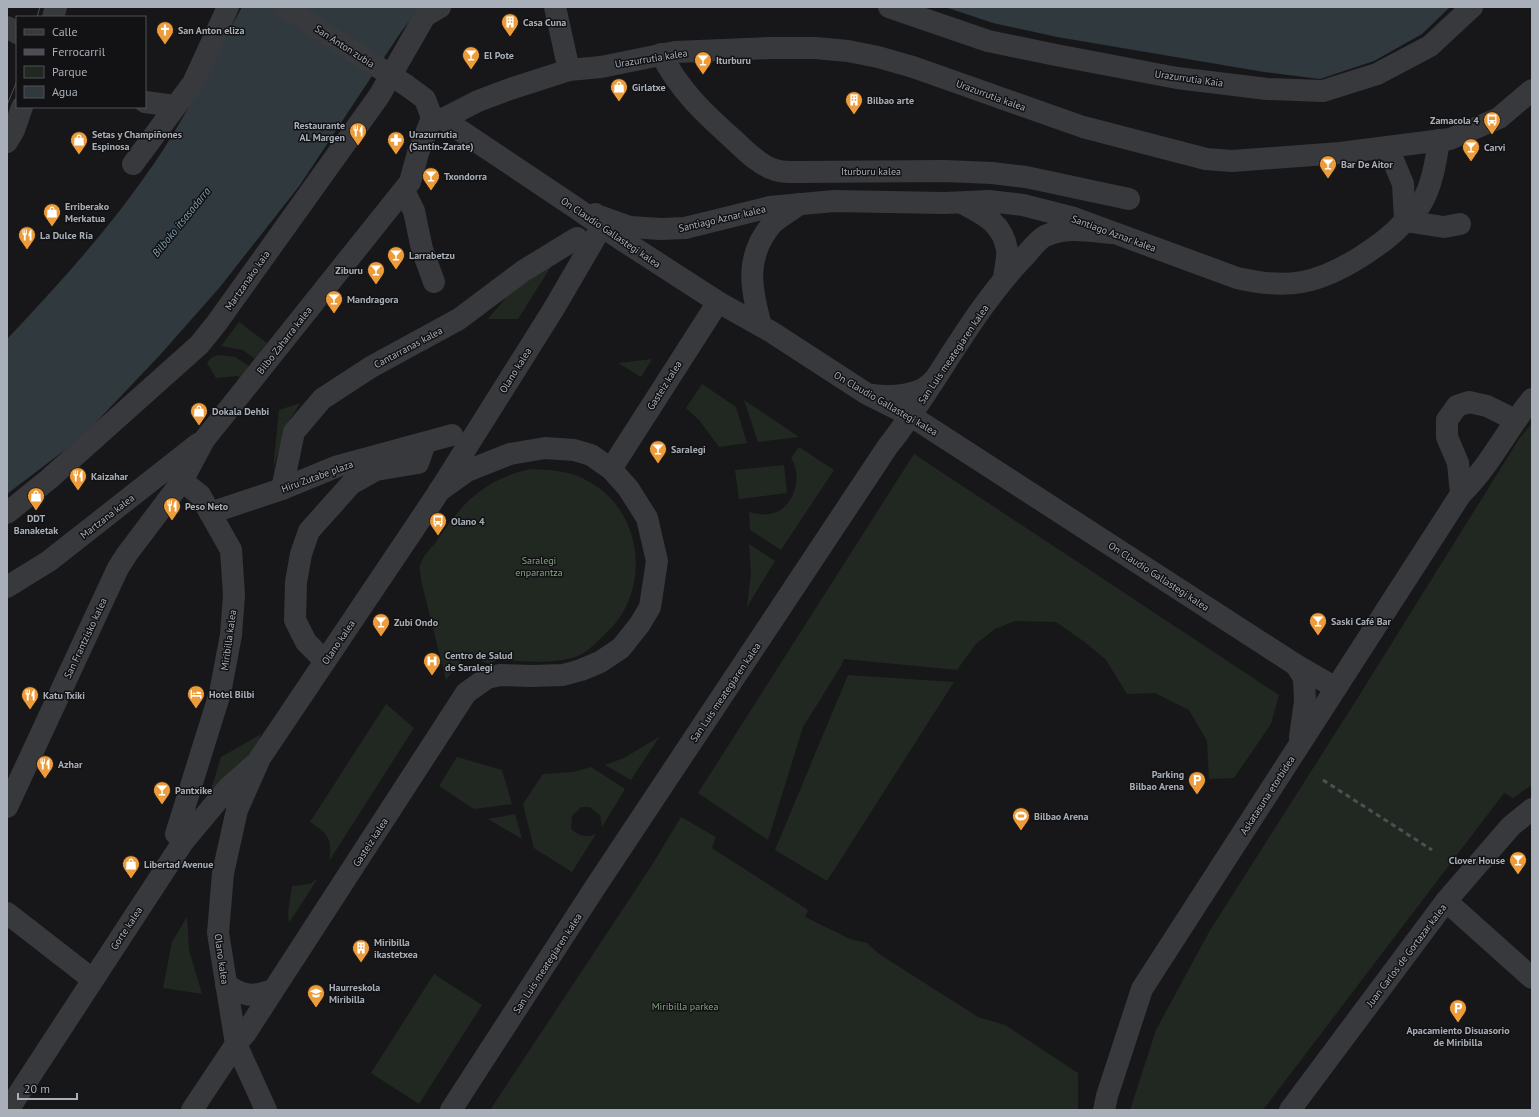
<svg xmlns="http://www.w3.org/2000/svg" width="1539" height="1117" font-family="'PT Sans',sans-serif">
  <style>
    .green { fill: #212821 }
    .water { fill: #2f393e }
    .lines { fill: none; stroke-linecap: round; stroke-linejoin: round }
    .minor { stroke: #38393d; stroke-width: 22 }
    .tram { stroke: #4d4f54; stroke-width: 1 }
    .rail { stroke: #4d4f54; stroke-width: 3; stroke-dasharray: 5 4; stroke-linecap: butt }
    .minor-bridge { stroke: #38393d; stroke-width: 22 }
    .labels { text-anchor: middle; stroke-width: 3; stroke-linejoin: round; paint-order: stroke }
    .poi-label { font-size: 10px; font-weight: bold; fill: #a9afb8; stroke: #121214; text-anchor: start }
    .street-label { font-size: 10px; fill: #a9afb8; stroke: #121214 }
    .park-label { font-size: 10px; fill: #82a380; stroke: #121214 }
    .water-label { font-size: 11px; font-style: italic; fill: #81a1b2; stroke: #121214 }
  </style>
  <rect width="100%" height="100%" fill="#171719"/>
  <g class="green">
    <path d="M557 257 518 319H488L521 280Z"/>
    <path d="M239 322 267 343 255 359 243 350 221 346Z"/>
    <path d="M218 355 235 357 249 366 240 378 238 376 216 378 207 363 211 358Z"/>
    <path d="M652 359 641 377 618 363Z"/>
    <path d="M702 384 736 407 747 443 719 447 699 420 686 408Z"/>
    <path d="M744 400 799 437 758 442Z"/>
    <path d="M300 403 286 426 273 469 279 410Z"/>
    <path d="M1532 423V785L1513 798 1504 793 1263 1110H1130L1156 1030 1209 932 1357 699 1519 439Z"/>
    <path d="M799 447 834 470 781 550 750 530 749 512C759 515 769 516 779 511 796 501 802 474 791 458Z"/>
    <path d="M914 454 1279 695 1271 724 1234 778 1209 779 1207 741 1189 710 1155 693 1127 694 1106 660 1086 643 1056 622 1015 621 995 629 976 644 957 670 844 659 841 666 803 727 768 840 698 793Z"/>
    <path d="M784 465 787 493 739 499 735 470Z"/>
    <path d="M530 469C554 470 573 471 593 484 646 517 650 596 604 635 597 642 587 652 578 656 552 665 524 661 497 660L489 664 465 655 446 680 421 580C421 575 419 569 420 565 422 557 431 548 436 542 462 503 483 480 530 469Z"/>
    <path d="M749 544 775 561 747 607 751 573Z"/>
    <path d="M848 675 954 682 827 881 775 850Z"/>
    <path d="M386 704 414 728 329 861C333 840 328 833 310 822Z"/>
    <path d="M261 734 254 759 211 790 221 757Z"/>
    <path d="M659 737 631 780 605 765 624 758Z"/>
    <path d="M457 757 502 770 512 804 474 809 439 786Z"/>
    <path d="M591 767 625 789 602 827 600 815 590 807H581L572 816 571 829C579 836 586 838 596 834L572 872 534 848 523 804 543 774 573 772Z"/>
    <path d="M515 814 522 839 488 819Z"/>
    <path d="M681 817 716 837 712 848 808 910 805 917 850 939 867 943 879 954 978 1017 1005 1025 1078 1073V1110H490L652 865Z"/>
    <path d="M318 878 289 923 288 913 292 886 310 884Z"/>
    <path d="M187 917 189 950 202 994 163 988 172 942Z"/>
    <path d="M434 974 482 1005 419 1104 371 1073Z"/>
  </g>
  <g class="water">
    <path d="M242 7H420L401 32 300 185 220 287 160 355 82 437 7 494V339C63 280 118 219 163 150 193 104 215 55 242 7Z"/>
    <path d="M945 7H1450L1422 34 1374 61 1320 79 1264 72 1057 37 993 23Z"/>
  </g>
  <g class="lines">
    <g class="minor">
      <path d="M555 7 569 70"/>
      <path d="M889 7 988 41 1056 55 1177 78 1267 89 1323 91 1377 74 1430 46 1472 7"/>
      <path d="M53 17 56 7"/>
      <path d="M7 27 17 33"/>
      <path d="M661 54C680 91 704 113 734 140 745 150 756 162 770 168 778 172 788 172 797 172L945 171 992 173 1026 177 1129 199"/>
      <path d="M406 85 425 99 432 118"/>
      <path d="M145 102 175 106"/>
      <path d="M432 118 443 119 576 208 619 238 718 302 770 331 867 394 911 416 1296 665 1336 688"/>
      <path d="M443 119 478 101 510 89 569 70 601 67 675 52 771 48H815L848 51 878 57 913 67 1083 127 1206 159 1232 161 1340 153 1450 139 1499 118 1532 90"/>
      <path d="M7 142 14 130 22 107"/>
      <path d="M1388 148 1403 184 1405 221"/>
      <path d="M133 164 193 83 228 7"/>
      <path d="M404 191 414 211 422 249 434 282"/>
      <path d="M962 203C983 214 1003 223 1007 250 1008 258 1005 269 1004 278"/>
      <path d="M602 217 630 227 661 229 685 228 770 207 834 201 945 203 989 201 1023 205 1074 218 1237 278C1288 290 1318 284 1362 256 1377 246 1392 236 1404 222 1409 216 1417 211 1421 204 1432 186 1436 161 1439 140"/>
      <path d="M1405 221 1444 227 1460 224"/>
      <path d="M761 326C751 289 744 257 772 224 779 217 791 211 799 204"/>
      <path d="M872 395C887 397 906 396 921 390 925 388 930 384 934 380"/>
      <path d="M611 469 718 302"/>
      <path d="M282 489 294 432 322 399 371 367 459 319 523 271 577 238"/>
      <path d="M1461 494 1458 463 1447 437V420L1457 406 1469 402 1487 406 1515 420"/>
      <path d="M7 513 49 479 199 345 216 324 379 96 425 16 440 7"/>
      <path d="M210 513 282 489 338 466 452 435"/>
      <path d="M7 587 49 561 198 444"/>
      <path d="M325 661 306 642 295 620 296 582 301 554 309 531 351 484 376 470 418 463 425 443"/>
      <path d="M1296 665 1304 678 1305 701 1300 737"/>
      <path d="M7 807 118 568 127 554 182 481 204 440 410 182 418 153 432 118"/>
      <path d="M176 834 220 693 231 635 234 595 231 550 200 495 182 481"/>
      <path d="M1446 901 1532 978"/>
      <path d="M7 913 92 979"/>
      <path d="M226 984C243 997 253 997 273 990"/>
      <path d="M8 1110 183 842 228 788 254 765"/>
      <path d="M192 1110 236 1044 245 1034 466 693 487 678 500 675 531 676 563 675 581 670 600 662 621 648 640 624 650 607 657 561 647 518 628 488 611 469 591 455 574 450 545 448 510 454 467 471 439 491"/>
      <path d="M266 1110 236 1044 218 933 223 873 237 810 260 758 436 496 553 310 602 226 595 214"/>
      <path d="M451 1110 594 889 888 446C936 386 969 315 1022 259 1029 252 1036 241 1045 236 1066 226 1089 231 1111 233"/>
      <path d="M1104 1110 1107 1096 1142 989 1461 494C1490 466 1507 429 1532 399"/>
      <path d="M1290 1110 1446 901 1511 826 1532 809"/>
    </g>
    <g class="tram">
      <path d="M37 17 40 7"/>
      <path d="M7 105 17 81"/>
    </g>
    <path class="rail" d="M1323 780 1432 850"/>
    <path class="minor-bridge" d="M284 7 406 85"/>
  </g>
  <defs>
    <g id="building-pin" transform="scale(0.9)"><path d="M0 17L-7.5 6A9.5 9.5 0 1 1 7.5 6Z" fill="#ee9c39" stroke="#121214"/><path d="M-4-6H4V6H1V3H-1V6H-4ZM-2.5-4.3h1.7v1.8h-1.7ZM.8-4.3h1.7v1.8H.8ZM-2.5-1h1.7V.8h-1.7ZM.8-1h1.7V.8H.8Z" fill="#fff"/></g>
    <g id="church-pin" transform="scale(0.9)"><path d="M0 17L-7.5 6A9.5 9.5 0 1 1 7.5 6Z" fill="#ee9c39" stroke="#121214"/><path d="M-1.2-6h2.4v3.5h3.3v2.4h-3.3V6h-2.4V-.1h-3.3v-2.4h3.3Z" fill="#fff"/></g>
    <g id="bar-pin" transform="scale(0.9)"><path d="M0 17L-7.5 6A9.5 9.5 0 1 1 7.5 6Z" fill="#ee9c39" stroke="#121214"/><path d="M-6-5H6L.8 .8V4.5H3.5V6h-7V4.5H-.8V.8Z" fill="#fff"/></g>
    <g id="shop-pin" transform="scale(0.9)"><path d="M0 17L-7.5 6A9.5 9.5 0 1 1 7.5 6Z" fill="#ee9c39" stroke="#121214"/><path d="M-5-2.5h2.3a2.7 3.5 0 0 1 5.4 0H5L5.5 6h-11ZM-1.5-2.5h3a1.5 2.3 0 0 0-3 0Z" fill="#fff"/></g>
    <g id="bus-pin" transform="scale(0.9)"><path d="M0 17L-7.5 6A9.5 9.5 0 1 1 7.5 6Z" fill="#ee9c39" stroke="#121214"/><path d="M-5-6H5V4H4V6H2V4H-2V6H-4V4H-5ZM-3.5-4V0h7V-4ZM-3.5 1.2v1.5H-2V1.2ZM2 1.2v1.5H3.5V1.2Z" fill="#fff"/></g>
    <g id="restaurant-pin" transform="scale(0.9)"><path d="M0 17L-7.5 6A9.5 9.5 0 1 1 7.5 6Z" fill="#ee9c39" stroke="#121214"/><path d="M-5-6h1v4h1v-4h1v4h1v-4h1v5L-1.5 .5V6h-2V.5L-5-1ZM5-6V6H3V1.5H1.5Q1.5-4 5-6Z" fill="#fff"/></g>
    <g id="pharmacy-pin" transform="scale(0.9)"><path d="M0 17L-7.5 6A9.5 9.5 0 1 1 7.5 6Z" fill="#ee9c39" stroke="#121214"/><path d="M-2-6h4v4h4v4h-4v4h-4v-4h-4v-4h4Z" fill="#fff"/></g>
    <g id="hospital-pin" transform="scale(0.9)"><path d="M0 17L-7.5 6A9.5 9.5 0 1 1 7.5 6Z" fill="#ee9c39" stroke="#121214"/><path d="M-5-5h3v3.5h4V-5h3V5h-3V1.5h-4V5h-3Z" fill="#fff"/></g>
    <g id="hotel-pin" transform="scale(0.9)"><path d="M0 17L-7.5 6A9.5 9.5 0 1 1 7.5 6Z" fill="#ee9c39" stroke="#121214"/><path d="M-6-4.5h1.5V1H6V5H4.5V3h-9V5H-6ZM-4 0a1.8 1.8 0 1 1 3.6 0ZM.5 0V-2.5h3Q6-2.5 6 0Z" fill="#fff"/></g>
    <g id="parking-pin" transform="scale(0.9)"><path d="M0 17L-7.5 6A9.5 9.5 0 1 1 7.5 6Z" fill="#ee9c39" stroke="#121214"/><path d="M-3.5-5.5H1a3.5 3.5 0 0 1 0 7H-1V5.5H-3.5ZM-1-3.4V-.6H.8a1.4 1.4 0 0 0 0-2.8Z" fill="#fff"/></g>
    <g id="stadium-pin" transform="scale(0.9)"><path d="M0 17L-7.5 6A9.5 9.5 0 1 1 7.5 6Z" fill="#ee9c39" stroke="#121214"/><path d="M0-5a6.5 5 0 1 0 0 10a6.5 5 0 1 0 0-10ZM-3.5-1.8h7v3.6h-7Z" fill="#fff"/></g>
    <g id="school-pin" transform="scale(0.9)"><path d="M0 17L-7.5 6A9.5 9.5 0 1 1 7.5 6Z" fill="#ee9c39" stroke="#121214"/><path d="M0-5L7-2L0 1L-7-2ZM-4 1L0 2.5L4 1V4Q0 6-4 4Z" fill="#fff"/></g>
  </defs>
  <g fill-rule="evenodd">
    <use href="#building-pin" x="510" y="22"/>
    <use href="#church-pin" x="165" y="30"/>
    <use href="#bar-pin" x="471" y="55"/>
    <use href="#bar-pin" x="703" y="60"/>
    <use href="#shop-pin" x="619" y="87"/>
    <use href="#building-pin" x="854" y="100"/>
    <use href="#bus-pin" x="1492" y="120"/>
    <use href="#restaurant-pin" x="358" y="131"/>
    <use href="#shop-pin" x="79" y="140"/>
    <use href="#pharmacy-pin" x="396" y="140"/>
    <use href="#bar-pin" x="1471" y="147"/>
    <use href="#bar-pin" x="1328" y="164"/>
    <use href="#bar-pin" x="431" y="176"/>
    <use href="#shop-pin" x="52" y="212"/>
    <use href="#restaurant-pin" x="27" y="235"/>
    <use href="#bar-pin" x="396" y="255"/>
    <use href="#bar-pin" x="376" y="270"/>
    <use href="#bar-pin" x="334" y="299"/>
    <use href="#shop-pin" x="199" y="411"/>
    <use href="#bar-pin" x="658" y="449"/>
    <use href="#restaurant-pin" x="78" y="476"/>
    <use href="#shop-pin" x="36" y="496"/>
    <use href="#restaurant-pin" x="172" y="506"/>
    <use href="#bus-pin" x="438" y="521"/>
    <use href="#bar-pin" x="1318" y="621"/>
    <use href="#bar-pin" x="381" y="622"/>
    <use href="#hospital-pin" x="432" y="661"/>
    <use href="#hotel-pin" x="196" y="694"/>
    <use href="#restaurant-pin" x="30" y="695"/>
    <use href="#restaurant-pin" x="45" y="764"/>
    <use href="#parking-pin" x="1197" y="780"/>
    <use href="#bar-pin" x="162" y="790"/>
    <use href="#stadium-pin" x="1021" y="816"/>
    <use href="#bar-pin" x="1518" y="860"/>
    <use href="#shop-pin" x="131" y="864"/>
    <use href="#building-pin" x="361" y="948"/>
    <use href="#school-pin" x="316" y="993"/>
    <use href="#parking-pin" x="1458" y="1008"/>
  </g>
  <g class="labels">
    <g class="poi-label">
      <text x="523" y="26">Casa Cuna</text>
      <text x="178" y="34">San Anton eliza</text>
      <text x="484" y="59">El Pote</text>
      <text x="716" y="64">Iturburu</text>
      <text x="632" y="91">Girlatxe</text>
      <text x="867" y="104">Bilbao arte</text>
      <text x="1479" y="124" text-anchor="end">Zamacola 4</text>
      <text x="345" y="129" text-anchor="end">Restaurante<tspan x="345" dy="12">AL Margen</tspan></text>
      <text x="92" y="138">Setas y Champiñones<tspan x="92" dy="12">Espinosa</tspan></text>
      <text x="409" y="138">Urazurrutia<tspan x="409" dy="12">(Santín-Zarate)</tspan></text>
      <text x="1484" y="151">Carvi</text>
      <text x="1341" y="168">Bar De Aitor</text>
      <text x="444" y="180">Txondorra</text>
      <text x="65" y="210">Erriberako<tspan x="65" dy="12">Merkatua</tspan></text>
      <text x="40" y="239">La Dulce Ría</text>
      <text x="409" y="259">Larrabetzu</text>
      <text x="363" y="274" text-anchor="end">Ziburu</text>
      <text x="347" y="303">Mandragora</text>
      <text x="212" y="415">Dokala Dehbi</text>
      <text x="671" y="453">Saralegi</text>
      <text x="91" y="480">Kaizahar</text>
      <text x="185" y="510">Peso Neto</text>
      <text x="36" y="522" text-anchor="middle">DDT<tspan x="36" dy="12">Banaketak</tspan></text>
      <text x="451" y="525">Olano 4</text>
      <text x="1331" y="625">Saski Café Bar</text>
      <text x="394" y="626">Zubi Ondo</text>
      <text x="445" y="659">Centro de Salud<tspan x="445" dy="12">de Saralegi</tspan></text>
      <text x="209" y="698">Hotel Bilbi</text>
      <text x="43" y="699">Katu Txiki</text>
      <text x="58" y="768">Azhar</text>
      <text x="1184" y="778" text-anchor="end">Parking<tspan x="1184" dy="12">Bilbao Arena</tspan></text>
      <text x="175" y="794">Pantxike</text>
      <text x="1034" y="820">Bilbao Arena</text>
      <text x="1505" y="864" text-anchor="end">Clover House</text>
      <text x="144" y="868">Libertad Avenue</text>
      <text x="374" y="946">Miribilla<tspan x="374" dy="12">ikastetxea</tspan></text>
      <text x="329" y="991">Haurreskola<tspan x="329" dy="12">Miribilla</tspan></text>
      <text x="1458" y="1034" text-anchor="middle">Apacamiento Disuasorio<tspan x="1458" dy="12">de Miribilla</tspan></text>
    </g>
    <g class="street-label">
      <text transform="translate(345 46) rotate(33)" y="4">San Anton zubia</text>
      <text transform="translate(651 58) rotate(-9)" y="4">Urazurrutia kalea</text>
      <text transform="translate(1189 78) rotate(8)" y="4">Urazurrutia Kaia</text>
      <text transform="translate(991 95) rotate(20)" y="4">Urazurrutia kalea</text>
      <text x="871" y="175">Iturburu kalea</text>
      <text transform="translate(722 218) rotate(-13)" y="4">Santiago Aznar kalea</text>
      <text transform="translate(611 232) rotate(34)" y="4">On Claudio Gallastegi kalea</text>
      <text transform="translate(1114 233) rotate(20)" y="4">Santiago Aznar kalea</text>
      <text transform="translate(247 280) rotate(-55)" y="4">Martzanako kaia</text>
      <text transform="translate(284 340) rotate(-52)" y="4">Bilbo Zaharra kalea</text>
      <text transform="translate(408 347) rotate(-28)" y="4">Cantarranas kalea</text>
      <text transform="translate(953 354) rotate(-56)" y="4">San Luis meategiaren kalea</text>
      <text transform="translate(515 370) rotate(-58)" y="4">Olano kalea</text>
      <text transform="translate(664 385) rotate(-58)" y="4">Gasteiz kalea</text>
      <text transform="translate(886 403) rotate(30)" y="4">On Claudio Gallastegi kalea</text>
      <text transform="translate(317 476) rotate(-20)" y="4">Hiru Zutabe plaza</text>
      <text transform="translate(107 516) rotate(-38)" y="4">Martzana kalea</text>
      <text transform="translate(1159 576) rotate(33)" y="4">On Claudio Gallastegi kalea</text>
      <text transform="translate(85 638) rotate(-65)" y="4">San Frantzisko kalea</text>
      <text transform="translate(228 640) rotate(-82)" y="4">Miribilla kalea</text>
      <text transform="translate(338 642) rotate(-56)" y="4">Olano kalea</text>
      <text transform="translate(725 692) rotate(-56)" y="4">San Luis meategiaren kalea</text>
      <text transform="translate(1267 795) rotate(-57)" y="4">Askatasuna etorbidea</text>
      <text transform="translate(370 842) rotate(-57)" y="4">Gasteiz kalea</text>
      <text transform="translate(126 928) rotate(-57)" y="4">Gorte kalea</text>
      <text transform="translate(1406 955) rotate(-53)" y="4">Juan Carlos de Gortazar kalea</text>
      <text transform="translate(222 959) rotate(82)" y="4">Olano kalea</text>
      <text transform="translate(547 963) rotate(-57)" y="4">San Luis meategiaren kalea</text>
    </g>
    <g class="park-label">
      <text x="539" y="564">Saralegi<tspan x="539" dy="12">enparantza</tspan></text>
      <text x="685" y="1010">Miribilla parkea</text>
    </g>
    <g class="water-label">
      <text transform="translate(181 222) rotate(-51)" y="4">Bilboko itsasadarra</text>
    </g>
  </g>
  <rect width="1539" height="1117" fill="none" stroke="#a9afb8" stroke-width="16"/>
  <rect x="16" y="16" width="130" height="92" fill="#121214" stroke="#4e5156"/>
  <rect x="24" y="29" width="20" height="6" fill="#38393d" stroke="#4e5156"/>
  <text x="52" y="36" font-size="12" fill="#a9afb8">Calle</text>
  <rect x="24" y="49" width="20" height="6" fill="#4d4f54" stroke="#4e5156"/>
  <text x="52" y="56" font-size="12" fill="#a9afb8">Ferrocarril</text>
  <rect x="24" y="66" width="20" height="12" fill="#212821" stroke="#4e5156"/>
  <text x="52" y="76" font-size="12" fill="#a9afb8">Parque</text>
  <rect x="24" y="86" width="20" height="12" fill="#2f393e" stroke="#4e5156"/>
  <text x="52" y="96" font-size="12" fill="#a9afb8">Agua</text>
  <path d="M18 1093v6h59v-6" fill="none" stroke="#a9afb8" stroke-width="2"/>
  <text x="24" y="1093" font-size="12" fill="#a9afb8" stroke="#121214" stroke-width="3" paint-order="stroke">20 m</text>
</svg>
